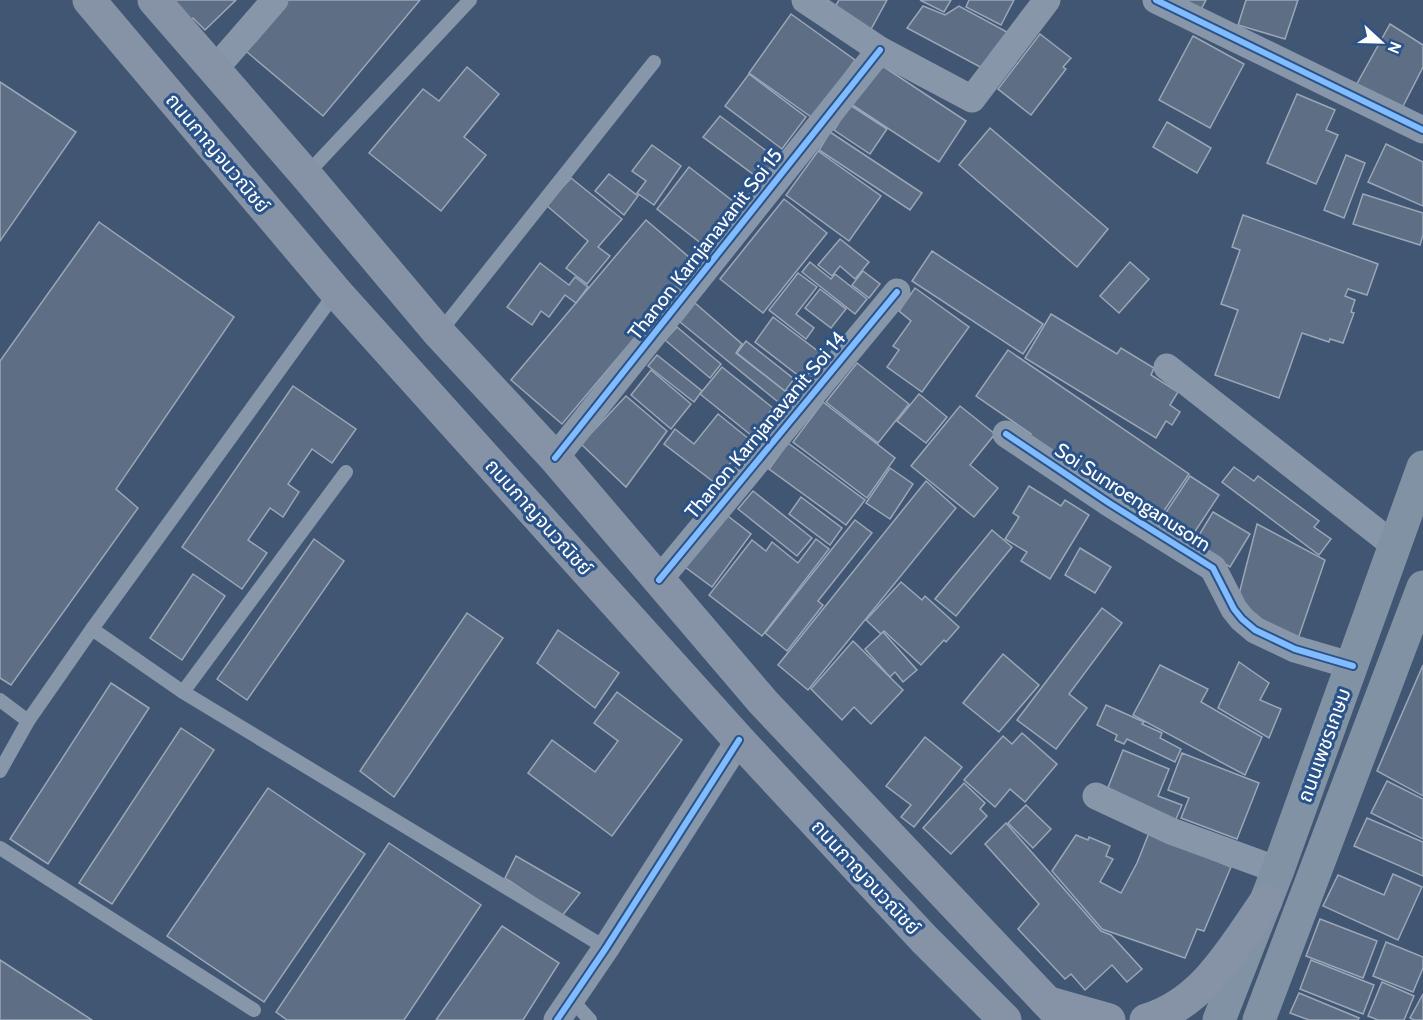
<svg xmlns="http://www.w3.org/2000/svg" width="1423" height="1020" font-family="Cabin,'Noto Sans Thai',sans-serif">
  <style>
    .building { fill: #5d6e85; stroke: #9ba7b7; stroke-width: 1.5 }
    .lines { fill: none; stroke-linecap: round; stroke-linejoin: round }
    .lane { stroke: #8796a9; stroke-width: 14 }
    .street { stroke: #8796a9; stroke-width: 27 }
    .secondary { stroke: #8292a5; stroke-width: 33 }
    .primary { stroke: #8693a6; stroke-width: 33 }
    .cycleway-casing { stroke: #2a5389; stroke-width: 10 }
    .cycleway { stroke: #80bcff; stroke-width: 6 }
    .labels { text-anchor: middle; stroke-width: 6; stroke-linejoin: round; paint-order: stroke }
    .street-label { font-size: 20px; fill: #fff; stroke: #2a5389 }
  </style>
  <rect width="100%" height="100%" fill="#405673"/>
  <g class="building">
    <path d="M173 0H236L205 30 193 18 185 27Z"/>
    <path d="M282 0H420L323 116 241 47Z"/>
    <path d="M839 0H887L870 31 833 10Z"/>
    <path d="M920 0H951L944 12Z"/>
    <path d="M969 0H1014L1001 25 966 7Z"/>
    <path d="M1167 0H1206L1198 15Z"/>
    <path d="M1246 0H1298L1285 39 1238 25Z"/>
    <path d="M923 6 945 15 959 6 1007 32 984 69 907 28Z"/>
    <path d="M791 14 855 60 814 119 749 73Z"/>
    <path d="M1390 24 1423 45V67L1399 114 1354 89Z"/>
    <path d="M1040 34 1071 58 1063 67 1066 69 1031 115 998 89Z"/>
    <path d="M1193 36 1244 64 1210 128 1159 100Z"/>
    <path d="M878 63 966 121 939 162 851 104Z"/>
    <path d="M467 67 499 94 464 137 486 155 441 211 369 153 423 89 439 101Z"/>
    <path d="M749 74 806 117 782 149 725 106Z"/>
    <path d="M0 82 76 132 0 241Z"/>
    <path d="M1297 94 1335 110 1326 130 1338 135 1316 184 1267 163Z"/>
    <path d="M850 105 887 129 870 154 834 130Z"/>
    <path d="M720 116 781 162 765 183 703 137Z"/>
    <path d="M1167 122 1211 148 1197 173 1153 147Z"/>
    <path d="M990 128 1108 229 1077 267 959 165Z"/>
    <path d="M830 132 922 193 910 210 819 150Z"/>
    <path d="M1386 144 1423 162V206L1368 182Z"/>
    <path d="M652 145 681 166 654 205 637 193 646 181 632 171Z"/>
    <path d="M818 151 881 196 849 241 786 195Z"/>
    <path d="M1346 155 1365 163 1344 218 1324 210Z"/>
    <path d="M689 167 743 209 711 251 657 209Z"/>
    <path d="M609 174 638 196 624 215 595 191Z"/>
    <path d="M571 178 622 219 598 247 610 256 587 284 566 268 588 241 546 205Z"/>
    <path d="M1363 194 1423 213V235L1420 245 1353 224Z"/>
    <path d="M784 199 827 233 763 313 720 279Z"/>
    <path d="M1243 215 1378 264 1367 295 1348 289 1345 296 1355 300 1351 312 1354 313 1343 343 1330 339 1329 342 1302 333 1279 398 1215 375 1238 310 1221 304 1240 250 1232 247Z"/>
    <path d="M646 220 697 264 562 424 511 380Z"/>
    <path d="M99 222 234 317 116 489 138 508 11 685 0 678V361Z"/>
    <path d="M840 239 869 262 855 279 840 266 832 276 818 265Z"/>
    <path d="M932 251 1043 324 1023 354 912 281Z"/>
    <path d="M810 262 831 279 835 274 867 299 855 314 802 272Z"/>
    <path d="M1130 262 1149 279 1119 313 1100 296Z"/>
    <path d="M540 263 569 285 575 277 588 287 576 303 565 295 549 317 541 311 532 325 507 307Z"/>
    <path d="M863 271 880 284 869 298 852 285Z"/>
    <path d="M798 273 817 287 796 314 814 328 806 339 769 310Z"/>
    <path d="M915 288 969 327 922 392 887 367 899 350 893 346 911 321 899 311Z"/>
    <path d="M820 289 846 309 831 328 805 308Z"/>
    <path d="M695 303 742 344 736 353 785 391 786 390 792 394 783 406 680 322Z"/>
    <path d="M1051 314 1117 354 1121 348 1154 368 1151 375 1178 392 1170 405 1180 412 1172 425 1166 421 1156 438 1025 358Z"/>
    <path d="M773 317 823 355 804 380 755 342Z"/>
    <path d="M677 327 721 364 710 378 665 340Z"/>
    <path d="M746 341 794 379 785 391 737 353Z"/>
    <path d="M1008 350 1189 474 1157 521 1025 442 1031 434 976 396Z"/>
    <path d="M657 355 702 391 694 402 648 366Z"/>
    <path d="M857 363 909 404 878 443 826 402Z"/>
    <path d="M722 367 773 408 751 435 700 394Z"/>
    <path d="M651 370 691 404 671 429 631 395Z"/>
    <path d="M293 386 356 429 332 463 312 449 288 484 299 492 283 517 270 508 248 540 267 553 242 589 182 547Z"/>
    <path d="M919 394 947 417 926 443 897 421Z"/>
    <path d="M626 396 667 431 626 487 581 444Z"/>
    <path d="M823 402 895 458 867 498 793 442Z"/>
    <path d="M960 406 995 434 970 465 998 488 974 517 911 466Z"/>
    <path d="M718 414 749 439 715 483 664 444 675 429 694 444Z"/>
    <path d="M788 443 865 500 846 525 769 469Z"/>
    <path d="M1234 467 1254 481 1258 476 1319 521 1314 527 1331 539 1319 555 1222 482Z"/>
    <path d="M890 468 913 484 890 519 866 503Z"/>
    <path d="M1190 476 1219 495 1194 533 1165 514Z"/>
    <path d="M926 481 956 508 808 690 778 665Z"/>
    <path d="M1029 486 1061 506 1065 500 1089 515 1050 579 1021 561 1027 552 1005 539 1019 517 1013 513Z"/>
    <path d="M753 491 812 538 797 556 738 509Z"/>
    <path d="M801 497 842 528 830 545 789 514Z"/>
    <path d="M1213 512 1250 534 1230 567 1193 545Z"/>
    <path d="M724 513 751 534 712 587 685 567Z"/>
    <path d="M855 520 872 533 818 601 823 605 787 651 765 633Z"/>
    <path d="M1257 524 1325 560 1297 642 1236 606Z"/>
    <path d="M992 530 1012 547 956 616 935 599Z"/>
    <path d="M314 539 344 561 247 700 217 679Z"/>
    <path d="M816 539 829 549 762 636 709 595 752 540 766 551 772 542 798 563Z"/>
    <path d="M1080 548 1111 567 1095 593 1065 575Z"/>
    <path d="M193 574 225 596 182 660 150 638Z"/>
    <path d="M901 582 922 600 925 596 959 627 946 642 944 640 921 665 884 631 881 634 866 620Z"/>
    <path d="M1102 608 1122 623 1069 694 1087 708 1056 749 1017 720Z"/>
    <path d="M467 613 503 638 394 797 360 771Z"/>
    <path d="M558 630 619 673 595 708 537 663Z"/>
    <path d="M883 632 917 670 903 682 895 672 890 677 865 649Z"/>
    <path d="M853 641 903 690 871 724 854 707 842 720 811 689Z"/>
    <path d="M1003 654 1039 685 999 732 963 703Z"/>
    <path d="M1239 662 1269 683 1260 700 1281 709 1269 738 1218 708Z"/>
    <path d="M1160 665 1208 689 1201 702 1262 737 1245 775 1133 715Z"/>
    <path d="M1423 665V796L1377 771Z"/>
    <path d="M111 683 149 708 48 864 10 839Z"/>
    <path d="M617 692 682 740 612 836 528 773 552 740 595 772 618 741 594 723Z"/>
    <path d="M1106 705 1144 722 1142 724 1162 733 1160 738 1181 749 1175 762 1127 739 1124 744 1115 740 1117 735 1097 725Z"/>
    <path d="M181 728 214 750 112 904 79 883Z"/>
    <path d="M1022 733 1057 764 1025 802 1010 789 995 807 964 780 1003 736 1012 744Z"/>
    <path d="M925 737 962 767 914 827 901 817 911 805 886 786Z"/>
    <path d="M1123 750 1169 769 1158 796 1182 805 1173 826 1107 790Z"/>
    <path d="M1182 753 1259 783 1237 839 1181 818 1189 798 1168 790Z"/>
    <path d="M1387 781 1423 799V839L1371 813Z"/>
    <path d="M964 783 985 803 980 809 987 816 951 854 923 828Z"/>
    <path d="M268 788 365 854 264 1002 167 936Z"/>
    <path d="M1026 805 1051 829 1033 848 1008 823Z"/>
    <path d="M1367 818 1423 842V876L1354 846Z"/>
    <path d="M1006 823 1101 931 1111 935 1142 969 1127 982 1112 965 1085 990 1071 974 1065 979 1018 929 1039 904 985 844Z"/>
    <path d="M1149 833 1231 867 1204 931 1197 929 1185 958 1102 929 1052 871 1076 835 1088 840 1089 837 1110 846 1106 856 1113 859 1100 882 1121 893 1137 863Z"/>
    <path d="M389 843 481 905 404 1020H287L276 1012Z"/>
    <path d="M516 856 580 893 562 916 505 878Z"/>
    <path d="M1393 874 1422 887 1398 940 1323 906 1338 875 1384 895Z"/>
    <path d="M1320 919 1377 941 1363 978 1306 956Z"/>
    <path d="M502 926 559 963 523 1020H436Z"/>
    <path d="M1386 942 1423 957V968L1413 992 1373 976Z"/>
    <path d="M0 960 92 1020H0Z"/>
    <path d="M1311 960 1374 985 1363 1014 1300 989Z"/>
    <path d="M1382 982 1414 996 1404 1020H1378L1368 1016Z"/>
    <path d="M1299 993 1359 1018 1358 1020H1309L1290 1013Z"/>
    <path d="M1423 994V1020H1414L1410 1018Z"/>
  </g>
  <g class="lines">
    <g class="lane">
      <path d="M306 175 470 0"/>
      <path d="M439 333 654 62"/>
      <path d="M92 629 183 692 606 948"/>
      <path d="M183 692 346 472"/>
      <path d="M0 700 28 721"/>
      <path d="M0 771 28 721 92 629 336 292"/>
      <path d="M0 848 254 1010"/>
      <path d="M571 999 590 1020"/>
    </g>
    <g class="street">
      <path d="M805 0 880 50 972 99 1047 0"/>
      <path d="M1156 0 1423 130"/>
      <path d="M214 70 275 0"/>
      <path d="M1167 367 1395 546"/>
      <path d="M1006 434 1109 503 1213 568 1234 609 1242 619 1255 630 1295 649 1353 666"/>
      <path d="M555 458 880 50"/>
      <path d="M659 580 897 292"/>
      <path d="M1096 796 1171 831 1278 870"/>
      <path d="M557 1020 606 948 739 740"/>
    </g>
    <g class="secondary">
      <path d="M1219 1020 1278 870 1423 467"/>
      <path d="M1259 1020 1423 587"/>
    </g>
    <g class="primary">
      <path d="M89 0 336 292 739 740 924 939 1005 1020"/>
      <path d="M154 0 306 175 439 333 555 458 763 702 1064 1020"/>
      <path d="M1049 1003 1109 1020"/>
      <path d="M1146 1020C1204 1003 1233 948 1266 901"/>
    </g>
    <g class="cycleway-casing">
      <g id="cycleway">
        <path d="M1156 0 1423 130"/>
        <path d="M1006 434 1109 503 1213 568 1234 609 1242 619 1255 630 1295 649 1353 666"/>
        <path d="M555 458 880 50"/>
        <path d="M659 580 897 292"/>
        <path d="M557 1020 606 948 739 740"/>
      </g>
    </g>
    <use href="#cycleway" class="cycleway"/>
  </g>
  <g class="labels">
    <g class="street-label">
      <text transform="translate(218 153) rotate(50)" y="7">ถนนกาญจนวณิชย์</text>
      <text transform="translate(705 244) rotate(-52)" y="7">Thanon Karnjanavanit Soi 15</text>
      <text transform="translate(765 425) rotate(-50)" y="7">Thanon Karnjanavanit Soi 14</text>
      <text transform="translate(1133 497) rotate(33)" y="7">Soi Sunroenganusorn</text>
      <text transform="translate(539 517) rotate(48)" y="7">ถนนกาญจนวณิชย์</text>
      <text transform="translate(1324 745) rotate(-70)" y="7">ถนนเพชรเกษม</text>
      <text transform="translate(866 877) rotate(47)" y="7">ถนนกาญจนวณิชย์</text>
    </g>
  </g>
  <g transform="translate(1381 42) rotate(112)" stroke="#2a5389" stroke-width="4.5" paint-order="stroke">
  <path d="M0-4.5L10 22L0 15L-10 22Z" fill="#ffffff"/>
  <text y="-9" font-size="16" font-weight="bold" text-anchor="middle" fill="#ffffff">N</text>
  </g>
</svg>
